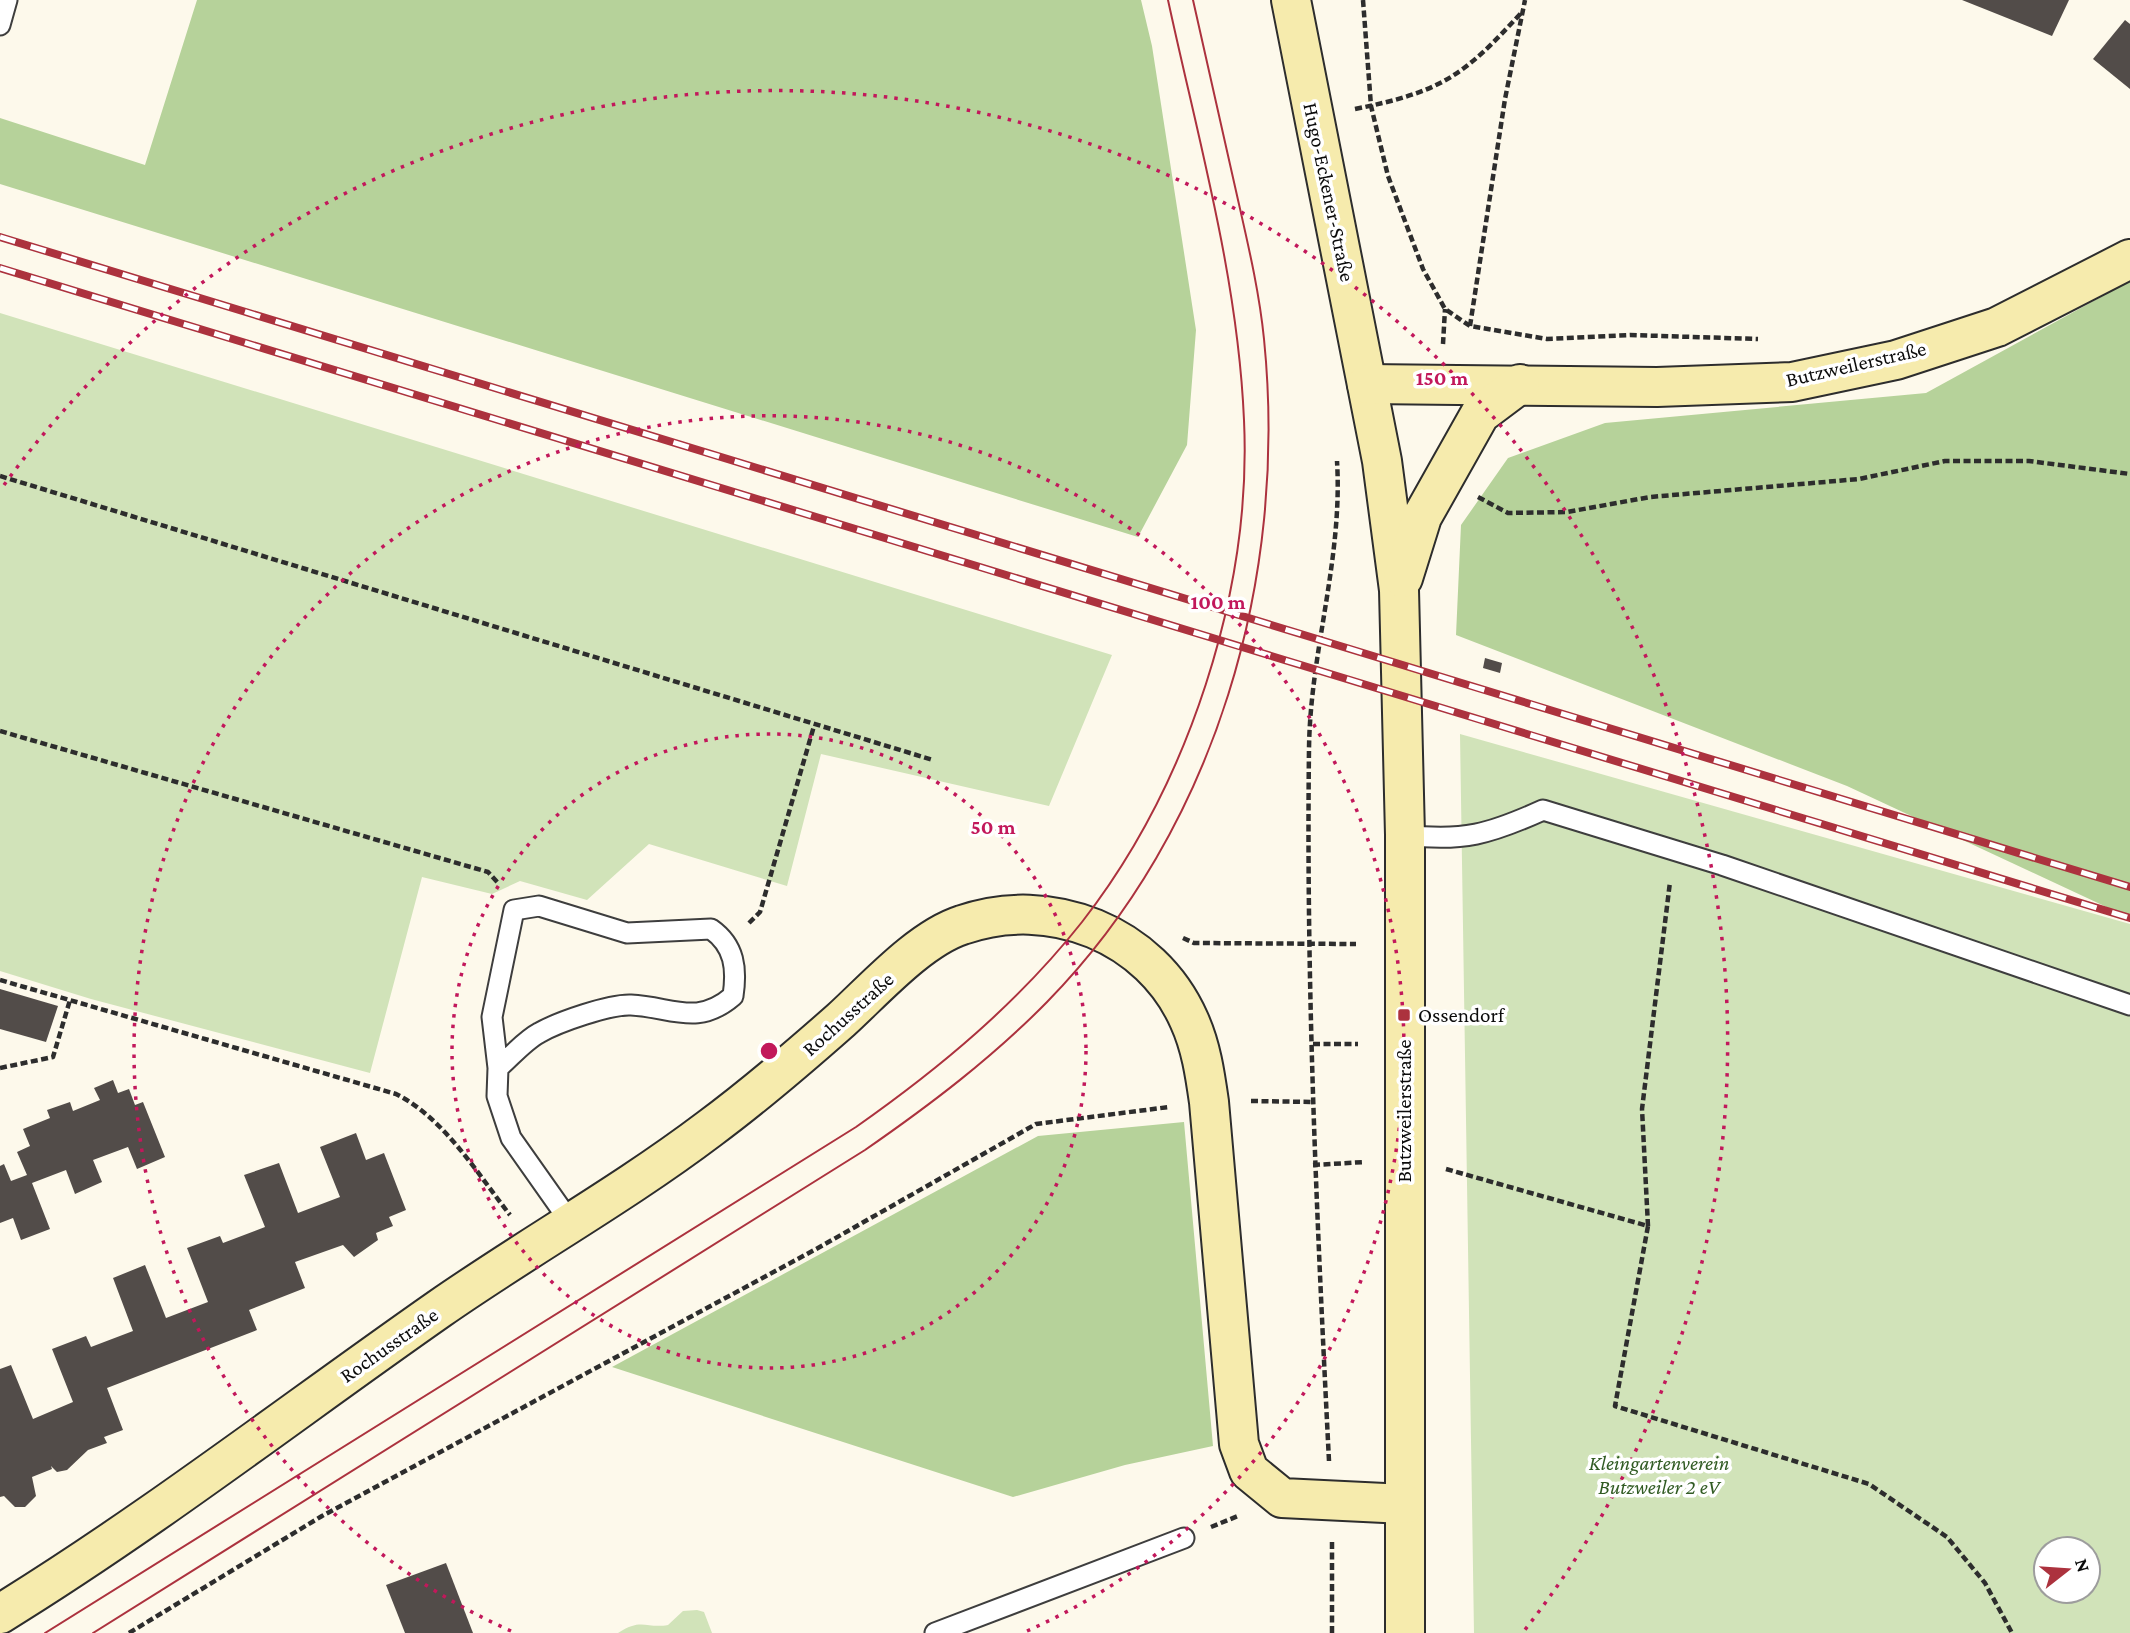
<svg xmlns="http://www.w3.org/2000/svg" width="2130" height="1633" font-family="'Crimson Pro',serif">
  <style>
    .green { fill: #d1e3b9; fill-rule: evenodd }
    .forest { fill: #b6d29a }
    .building { fill: #524c49 }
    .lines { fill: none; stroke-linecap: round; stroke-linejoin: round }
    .lane-casing { stroke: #3e3e3e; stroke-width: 23 }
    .secondary-casing { stroke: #2d2d2d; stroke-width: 42 }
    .path { stroke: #2d2d2d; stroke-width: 4.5; stroke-dasharray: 7 3.5; stroke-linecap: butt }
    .lane { stroke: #fff; stroke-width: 19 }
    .secondary { stroke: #f6ebad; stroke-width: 38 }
    .tram { stroke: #ac323e; stroke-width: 2 }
    .rail-casing { stroke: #ac323e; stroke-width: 8 }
    .rail { stroke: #fff; stroke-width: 5; stroke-dasharray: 16; stroke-linecap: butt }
    .ring { fill: none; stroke: #c2185b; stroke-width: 3.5; stroke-dasharray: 3.5 7 }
    .poi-dot { fill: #ac323e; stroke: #fff; stroke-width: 2.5 }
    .labels { text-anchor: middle; stroke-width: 7; stroke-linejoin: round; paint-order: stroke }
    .street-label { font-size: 21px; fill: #0b0b0b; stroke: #fff }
    .poi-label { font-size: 21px; fill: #0b0b0b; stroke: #fff; text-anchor: start }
    .park-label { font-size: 21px; font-style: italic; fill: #315b23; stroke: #fff }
    .centre { fill: #c2185b; stroke: #fff; stroke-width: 3.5 }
    .ring-label { font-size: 21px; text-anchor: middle; font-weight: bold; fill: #c2185b; stroke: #fff; stroke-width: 7; stroke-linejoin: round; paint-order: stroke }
  </style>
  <rect width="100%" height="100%" fill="#fdf9eb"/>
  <g class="green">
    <path d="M0 313 1112 655 1049 806 821 754 787 886 649 844 587 900 520 881 492 894 422 877 370 1073 91 999 0 971Z"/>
    <path d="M1460 734 2130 924V1633H1474ZM2046 1549H2088V1591H2046Z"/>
    <path d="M697 1610 704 1612 712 1633H618C642 1617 646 1629 668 1625L683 1611Z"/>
  </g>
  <g class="forest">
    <path d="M197 0H1141L1152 46 1196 330 1187 445 1138 537 0 184V118L145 165Z"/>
    <path d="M2130 281V918L1847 786 1456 635 1461 525 1508 458 1605 423 1926 393Z"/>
    <path d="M1184 1122 1213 1446 1125 1465 1013 1497 612 1367 1038 1136Z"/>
  </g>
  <g class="building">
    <path d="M1962 0H2069L2052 36Z"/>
    <path d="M2125 20 2130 24V89L2093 59Z"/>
    <path d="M1485 658 1502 663 1500 673 1483 668Z"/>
    <path d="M0 989 58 1006 46 1042 0 1029Z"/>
    <path d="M113 1080 118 1093 129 1089 135 1105 143 1102 165 1157 137 1169 128 1147 93 1160 102 1182 75 1194 66 1170 32 1183 50 1229 21 1240 13 1218 0 1223V1166L4 1164 11 1181 27 1175 17 1152 30 1146 23 1129 50 1118 47 1110 70 1102 73 1111 100 1100 94 1088Z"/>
    <path d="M356 1133 366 1160 384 1153 406 1210 389 1217 393 1226 376 1233 378 1240 354 1257 343 1245 295 1262 305 1288 249 1310 257 1330 107 1388 123 1430 104 1437 107 1443 88 1450 67 1470 57 1472 51 1466 52 1469 32 1477 36 1496 25 1507H15L4 1496 0 1497V1369L11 1365 33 1419 73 1402 52 1349 86 1336 91 1347 133 1331 113 1278 145 1265 166 1318 208 1302 187 1248 220 1236 223 1243 265 1227 244 1175 279 1163 298 1213 340 1197 320 1147Z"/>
    <path d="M446 1563 473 1633H405L386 1585Z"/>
  </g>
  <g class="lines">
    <g class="lane-casing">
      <g id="lane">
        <path d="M0 25 7 0"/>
        <path d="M1405 835C1463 842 1490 834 1543 810L1722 865 2130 1005"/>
        <path d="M498 1068C511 1057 524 1041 539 1033 558 1022 610 1004 631 1005 672 1007 697 1027 733 996 737 969 735 946 711 929L627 933 539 906 514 910 492 1017 498 1068 497 1096 511 1138 571 1223"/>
        <path d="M935 1633 1184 1538"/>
      </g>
    </g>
    <g class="secondary-casing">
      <g id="secondary">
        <path d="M1291 0 1382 461 1399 590 1405 835V1633"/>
        <path d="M1367 384 1657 387 1792 382 1896 360 1997 327 2130 259"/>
        <path d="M1403 578 1422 517 1480 414 1520 384"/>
        <path d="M0 1614C151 1521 293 1411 439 1309 528 1247 623 1194 709 1129 755 1095 798 1058 841 1020 874 990 919 939 962 925 1050 894 1151 934 1189 1020 1201 1046 1205 1074 1209 1102L1239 1444 1249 1471 1282 1498 1405 1504"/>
      </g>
    </g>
    <g class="path">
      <path d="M1363 0 1371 106 1388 176 1423 269 1445 309 1470 326 1547 339 1630 335 1758 339"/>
      <path d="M1355 109C1440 92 1463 77 1521 13"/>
      <path d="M1470 326 1505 99 1525 0"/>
      <path d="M1443 344 1445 309"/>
      <path d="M0 476 933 760"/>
      <path d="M1478 497 1508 513 1567 512 1650 497 1859 479 1945 461H2029L2130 474"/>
      <path d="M0 731 488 872 499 884"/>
      <path d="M749 923 760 912 814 726"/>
      <path d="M1183 938 1194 943 1356 944"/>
      <path d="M0 980 396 1094C444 1118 477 1173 510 1215"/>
      <path d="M1313 1044H1358"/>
      <path d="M0 1068 53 1057 70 1000"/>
      <path d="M1251 1101 1313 1102"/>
      <path d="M1313 1165 1365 1162"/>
      <path d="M1446 1169 1648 1226 1615 1406 1869 1484 1947 1537 1985 1583 2012 1633"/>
      <path d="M1648 1226 1642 1109 1670 882"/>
      <path d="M1329 1461C1317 1224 1306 987 1309 749 1310 652 1343 559 1337 461"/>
      <path d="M1211 1527 1238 1516"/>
      <path d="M129 1633 322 1516 818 1248 1036 1124 1169 1107"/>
      <path d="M1332 1633V1540"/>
    </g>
    <use href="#lane" class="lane"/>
    <use href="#secondary" class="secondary"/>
    <g class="tram">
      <path d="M45 1633 856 1127C940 1068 1018 1003 1082 922 1188 786 1252 592 1244 420 1238 278 1198 139 1168 0"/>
      <path d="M93 1633 865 1150C930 1105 992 1058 1047 1002 1217 828 1288 577 1264 339 1259 289 1247 240 1236 191 1222 128 1208 64 1193 0"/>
    </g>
    <g class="rail-casing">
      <g id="rail">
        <path d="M0 237 2130 887"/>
        <path d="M0 268 2130 918"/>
      </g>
    </g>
    <use href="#rail" class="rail"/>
  </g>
  <g class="ring">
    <circle cx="769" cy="1051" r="317"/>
    <path d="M511 1631A635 635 0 1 1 1027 1631"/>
    <path d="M4 485A952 952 0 1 1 1524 1631"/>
  </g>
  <rect class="poi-dot" x="1397" y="1008" width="14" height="14" rx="3.5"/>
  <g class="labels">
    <g class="street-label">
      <text transform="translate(1329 192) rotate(78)" y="7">Hugo-Eckener-Straße</text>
      <text transform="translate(1856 364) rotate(-13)" y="7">Butzweilerstraße</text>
      <text transform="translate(848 1014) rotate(-42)" y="7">Rochusstraße</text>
      <text transform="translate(1404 1111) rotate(-90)" y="7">Butzweilerstraße</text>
      <text transform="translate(389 1345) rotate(-35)" y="7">Rochusstraße</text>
    </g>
    <g class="poi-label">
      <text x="1418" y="1022">Ossendorf</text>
    </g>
    <g class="park-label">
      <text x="1659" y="1470">Kleingartenverein<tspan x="1659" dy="24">Butzweiler 2 eV</tspan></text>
    </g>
  </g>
  <circle cx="769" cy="1051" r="10" class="centre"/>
  <g class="ring-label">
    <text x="1442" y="385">150 m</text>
    <text x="1218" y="609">100 m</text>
    <text x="993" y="834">50 m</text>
  </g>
  <g transform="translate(2067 1570) rotate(73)"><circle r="33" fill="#ffffff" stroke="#9d9d9d" stroke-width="2"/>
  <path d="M0-5L12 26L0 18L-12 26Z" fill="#ac323e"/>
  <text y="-10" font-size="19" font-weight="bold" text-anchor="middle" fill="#0b0b0b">N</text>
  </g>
</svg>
